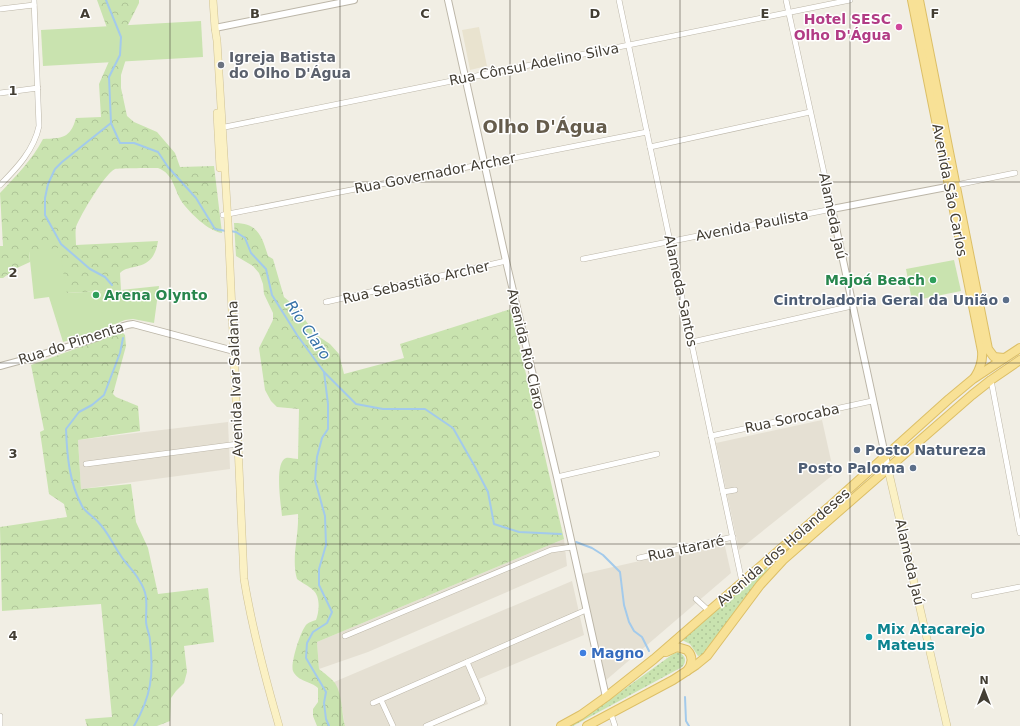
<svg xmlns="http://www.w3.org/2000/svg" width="1020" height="726" font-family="'DejaVu Sans',sans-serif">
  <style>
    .residential { fill: #e5e0d3 }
    .education { fill: #e9e3cf }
    .grass { fill: url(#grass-dots) }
    .forest { fill: url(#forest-crowns) }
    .park { fill: #c9e3af }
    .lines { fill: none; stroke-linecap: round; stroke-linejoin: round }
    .stream { stroke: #a3caeb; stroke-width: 2 }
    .minor-casing { stroke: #bcb6a8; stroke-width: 6 }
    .tertiary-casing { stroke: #bcb6a8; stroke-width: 8 }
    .secondary-casing { stroke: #cfc296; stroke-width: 8 }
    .primary-casing { stroke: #dcbf67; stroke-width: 10 }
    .minor { stroke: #fff; stroke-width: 5 }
    .tertiary { stroke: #fff; stroke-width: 6 }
    .secondary { stroke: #fbf1c4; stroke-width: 7 }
    .primary { stroke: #f8e196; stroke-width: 8 }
    .grid { fill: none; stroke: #433e34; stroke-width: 1; stroke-opacity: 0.55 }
    .hotel-dot { fill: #d1479c; stroke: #fff; stroke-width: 1.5 }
    .worship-dot { fill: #6b7280; stroke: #fff; stroke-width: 1.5 }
    .leisure-dot { fill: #2e9e5b; stroke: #fff; stroke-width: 1.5 }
    .service-dot { fill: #5c6f8a; stroke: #fff; stroke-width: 1.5 }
    .culture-dot { fill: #0f9aa8; stroke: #fff; stroke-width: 1.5 }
    .shop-dot { fill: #3f7fe0; stroke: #fff; stroke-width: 1.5 }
    .labels { text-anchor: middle; stroke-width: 3; stroke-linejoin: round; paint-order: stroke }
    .hotel-label { font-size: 14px; font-weight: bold; fill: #b23c85; stroke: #fff; text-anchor: end }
    .worship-label { font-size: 14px; font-weight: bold; fill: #5b616d; stroke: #fff; text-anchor: start }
    .street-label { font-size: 14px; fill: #433e34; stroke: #fff }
    .leisure-label { font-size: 14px; font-weight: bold; fill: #27864d; stroke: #fff; text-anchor: end }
    .service-label { font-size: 14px; font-weight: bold; fill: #4e5e75; stroke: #fff; text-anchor: end }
    .culture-label { font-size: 14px; font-weight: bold; fill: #0d838f; stroke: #fff; text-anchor: start }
    .shop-label { font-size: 14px; font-weight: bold; fill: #366cbe; stroke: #fff; text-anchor: start }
    .water-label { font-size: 15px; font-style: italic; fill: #3571a8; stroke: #fff }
    .district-label { font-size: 18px; font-weight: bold; fill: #655c4c; stroke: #fff }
    .grid-label { font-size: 13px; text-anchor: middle; font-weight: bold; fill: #433e34; stroke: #fff; stroke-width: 3; stroke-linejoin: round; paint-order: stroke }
  </style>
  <defs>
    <pattern id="grass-dots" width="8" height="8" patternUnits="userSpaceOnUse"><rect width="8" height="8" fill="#c9e3af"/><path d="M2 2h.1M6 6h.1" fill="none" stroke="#aec497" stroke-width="1.8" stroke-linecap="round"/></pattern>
    <pattern id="forest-crowns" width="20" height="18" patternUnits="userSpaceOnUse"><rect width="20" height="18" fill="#c9e3af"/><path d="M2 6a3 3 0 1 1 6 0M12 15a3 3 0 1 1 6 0" fill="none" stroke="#aec497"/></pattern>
  </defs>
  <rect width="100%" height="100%" fill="#f1eee4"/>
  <g class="residential">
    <path d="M822 420 834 474 739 550 716 443Z"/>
    <path d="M228 422 230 469 81 489 78 440Z"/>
    <path d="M564 539 567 566 368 652 319 669 317 642Z"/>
    <path d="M724 542 731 573 605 681 582 574Z"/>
    <path d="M572 581 584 635 479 679 488 704 434 726H345L340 697 334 682Z"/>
  </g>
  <path class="education" d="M479 27 487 66 470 70 462 30Z"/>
  <g class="grass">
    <path d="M767 567 768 569 702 655 698 656 690 644 682 640Z"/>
    <path d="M678 652C686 655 687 662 682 667L573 726H569L594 711 673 654Z"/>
  </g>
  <g class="forest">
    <path d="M97 0H139V3L127 27 126 59 121 75V88L127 116 134 122 157 132 175 153 180 167 214 166 222 233C208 231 190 213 182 202 174 190 174 174 158 168 155 168 118 168 115 169 105 173 80 216 76 227 75 232 76 240 76 245L158 241C156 254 151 263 138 266 131 268 125 268 120 273L121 290 66 293 29 251 30 262 17 268 3 278H0V246H3L0 193C16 176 32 160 43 139 62 138 70 139 76 118L101 117 99 84 110 59 111 39Z"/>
    <path d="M234 223C258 223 262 236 268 256L273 259 284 297 297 308 315 334 330 344 339 354 344 374 404 358 400 344 511 309 564 539 317 642 319 669C324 673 331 678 335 683 343 696 341 712 345 726H317L313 716V709L318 702V688C311 681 298 682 293 671 290 664 301 629 307 624 309 622 313 621 316 620 319 612 321 597 313 590 309 586 302 583 297 579 291 558 299 537 298 514L282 516C281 505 274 462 286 458 289 457 295 459 298 459L299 409 277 407 271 401 265 390 259 348 273 320V313L264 294 263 284 259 273 253 266 236 256Z"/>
    <path d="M122 332 125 335 126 346 113 394 116 397 138 406 140 431 78 440 81 489 131 484 136 522 148 548 158 594 208 588 214 642 184 646 187 672 184 683 176 691 171 698 170 721 157 726H87L85 719 112 717 101 604 2 611 0 527 67 517 64 504 49 494 40 432 44 430 31 365Z"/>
  </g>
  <g class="park">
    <path d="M201 21 203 57 43 66 41 30Z"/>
    <path d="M59 248 67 293 121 290 159 286 154 323 133 319 125 320 98 331 63 342 49 297 34 299 29 251Z"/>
    <path d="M954 260 961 291 912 301 906 269Z"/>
  </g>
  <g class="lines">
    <g class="stream">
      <path d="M106 0 121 37 120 55 109 77 111 123 120 143H134L158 152 168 167 196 198 215 229 226 231"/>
      <path d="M111 123 62 162 55 169 48 184 45 198V215L61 244 90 269 105 277 112 285"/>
      <path d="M230 231 236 232 245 238 251 253 266 269 272 295 297 335 324 372 328 404V429L322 438 317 457 315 480 325 516 326 545 319 569V585L332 612 327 623 313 632 307 643 306 658 326 692 324 703 326 719 329 726"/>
      <path d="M123 338 120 353 104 395 92 405 79 412 66 429C67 455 69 482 82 506 85 512 94 517 99 523 108 532 113 545 121 556 126 564 134 571 139 580 149 595 146 604 146 621 146 628 150 634 150 641 154 675 151 697 134 726"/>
      <path d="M324 372 356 404 383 409H425L453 428 474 465 488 492 494 524 519 532 561 534"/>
      <path d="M576 542 592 548 603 555 620 572 624 605 629 622 634 631 642 637 649 651"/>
      <path d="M685 697 686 721 689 726"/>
    </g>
    <g class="minor-casing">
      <g id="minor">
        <path d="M619 0 742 582"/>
        <path d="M0 9 34 5"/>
        <path d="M0 93 38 88"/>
        <path d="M220 128 850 0"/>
        <path d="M650 147 810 112"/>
        <path d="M0 185C17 168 34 150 39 126L34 0"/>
        <path d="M956 185 1015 173"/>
        <path d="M223 215 647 132"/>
        <path d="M583 259 832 209 786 0"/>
        <path d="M326 302 506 261"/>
        <path d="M692 342 852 306"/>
        <path d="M991 380 1020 533"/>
        <path d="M711 436 872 401"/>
        <path d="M86 464 238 444"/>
        <path d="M557 477 657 454"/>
        <path d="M723 492 735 490"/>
        <path d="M639 558 733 537"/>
        <path d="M974 596 1020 587"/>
        <path d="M696 599 709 611"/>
        <path d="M345 636 551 550 572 547"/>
        <path d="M381 700 393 726"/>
        <path d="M373 703 586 610"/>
        <path d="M611 714 615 726"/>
        <path d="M0 716V726"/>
        <path d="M426 726 482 702 483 699 467 662"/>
      </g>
    </g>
    <g class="tertiary-casing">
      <g id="tertiary">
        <path d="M448 0 506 261 557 477 606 697"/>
        <path d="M215 28 354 0"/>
        <path d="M0 366C32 358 64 348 96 338 109 334 119 325 133 324L234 351"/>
        <path d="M888 469 832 209 952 186"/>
      </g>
    </g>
    <g class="secondary-casing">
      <g id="secondary">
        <path d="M213 0 215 28 217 41 228 222 244 579C252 629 265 677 279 726"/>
        <path d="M217 113 220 168"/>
        <path d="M888 469 947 726"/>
      </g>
    </g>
    <g class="primary-casing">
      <g id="primary">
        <path d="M912 0 982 351C983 361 980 369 975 377"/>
        <path d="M919 0 988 349 994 357 1004 358"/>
        <path d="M666 652 677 647 687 650C693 656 693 664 687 671"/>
        <path d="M561 726 581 715 606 697 654 659 830 506 949 399 973 379 1020 348"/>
        <path d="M587 726 673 680 696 665 707 656 760 585 783 560 972 395 991 380 1020 360"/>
      </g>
    </g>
    <use href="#minor" class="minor"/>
    <use href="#tertiary" class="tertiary"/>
    <use href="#secondary" class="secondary"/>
    <use href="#primary" class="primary"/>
  </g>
  <path class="grid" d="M170 0V726M340 0V726M510 0V726M680 0V726M850 0V726M0 182H1020M0 363H1020M0 544H1020"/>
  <circle class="hotel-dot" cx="899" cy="27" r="4"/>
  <circle class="worship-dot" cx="221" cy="65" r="4"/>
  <g class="leisure-dot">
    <circle cx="933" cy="280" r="4"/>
    <circle cx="96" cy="295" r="4"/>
  </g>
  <g class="service-dot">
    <circle cx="1006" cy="300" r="4"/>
    <circle cx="857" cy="450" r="4"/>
    <circle cx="913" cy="468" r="4"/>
  </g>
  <circle class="culture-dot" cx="869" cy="637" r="4"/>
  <circle class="shop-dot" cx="583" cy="653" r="4"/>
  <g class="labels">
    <g class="hotel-label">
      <text x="891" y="24">Hotel SESC<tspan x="891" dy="16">Olho D'Água</tspan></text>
    </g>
    <g class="worship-label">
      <text x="229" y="62">Igreja Batista<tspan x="229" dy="16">do Olho D'Água</tspan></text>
    </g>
    <g class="street-label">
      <text transform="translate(534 64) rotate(-11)" y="5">Rua Cônsul Adelino Silva</text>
      <text transform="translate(435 173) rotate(-11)" y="5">Rua Governador Archer</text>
      <text transform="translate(950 190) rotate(79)" y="5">Avenida São Carlos</text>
      <text transform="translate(833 216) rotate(78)" y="5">Alameda Jaú</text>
      <text transform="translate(752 225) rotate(-11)" y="5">Avenida Paulista</text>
      <text transform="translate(416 282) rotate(-13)" y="5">Rua Sebastião Archer</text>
      <text transform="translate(681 291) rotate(78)" y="5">Alameda Santos</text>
      <text transform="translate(71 343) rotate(-18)" y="5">Rua do Pimenta</text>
      <text transform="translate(526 349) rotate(77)" y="5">Avenida Rio Claro</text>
      <text transform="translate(235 379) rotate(-92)" y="5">Avenida Ivar Saldanha</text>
      <text transform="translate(792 418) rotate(-12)" y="5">Rua Sorocaba</text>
      <text transform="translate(783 547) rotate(-41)" y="5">Avenida dos Holandeses</text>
      <text transform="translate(686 548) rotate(-12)" y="5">Rua Itararé</text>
      <text transform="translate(910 562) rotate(77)" y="5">Alameda Jaú</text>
    </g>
    <g class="leisure-label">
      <text x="925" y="285">Majoá Beach</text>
      <text x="104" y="300" text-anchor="start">Arena Olynto</text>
    </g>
    <g class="service-label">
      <text x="998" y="305">Cintroladoria Geral da União</text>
      <text x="865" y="455" text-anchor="start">Posto Natureza</text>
      <text x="905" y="473">Posto Paloma</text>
    </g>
    <g class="culture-label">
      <text x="877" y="634">Mix Atacarejo<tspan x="877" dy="16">Mateus</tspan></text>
    </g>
    <g class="shop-label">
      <text x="591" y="658">Magno</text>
    </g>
    <g class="water-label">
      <text transform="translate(308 330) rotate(56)" y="5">Rio Claro</text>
    </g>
    <g class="district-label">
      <text x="545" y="133">Olho D'Água</text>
    </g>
  </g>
  <g class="grid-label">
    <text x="85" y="18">A</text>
    <text x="255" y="18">B</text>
    <text x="425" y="18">C</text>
    <text x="595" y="18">D</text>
    <text x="765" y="18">E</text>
    <text x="935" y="18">F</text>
    <text x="13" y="95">1</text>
    <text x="13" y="277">2</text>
    <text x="13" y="458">3</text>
    <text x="13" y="640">4</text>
  </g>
  <g transform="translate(984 690)" stroke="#ffffff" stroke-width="3" paint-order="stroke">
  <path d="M0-3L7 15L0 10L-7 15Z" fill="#433e34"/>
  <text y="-6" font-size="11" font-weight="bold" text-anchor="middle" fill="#433e34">N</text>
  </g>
</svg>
